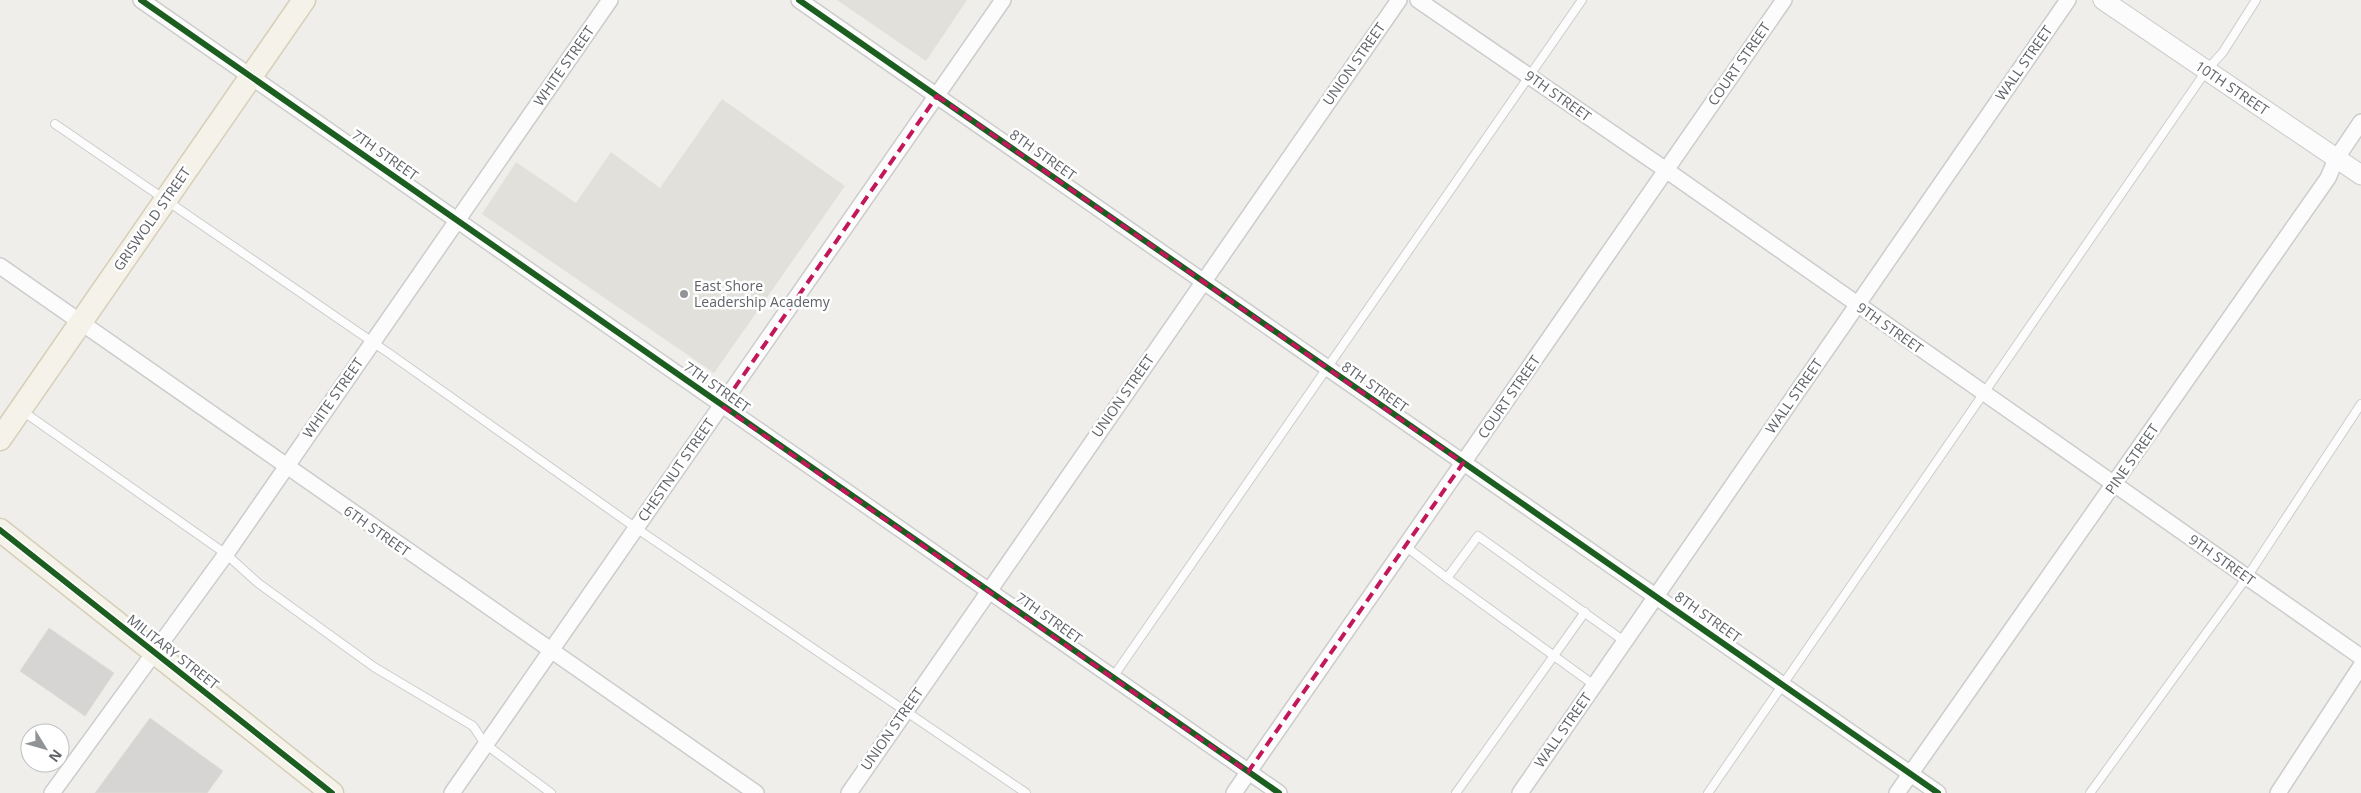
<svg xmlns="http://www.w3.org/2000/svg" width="2361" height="793" font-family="'Open Sans',sans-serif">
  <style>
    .education { fill: #e2e0da }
    .building { fill: #d6d5d3; stroke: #deddd9 }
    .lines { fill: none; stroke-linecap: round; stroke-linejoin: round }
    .service-casing { stroke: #cbcccc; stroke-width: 10 }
    .minor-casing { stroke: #cbcccc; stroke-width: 18 }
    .tertiary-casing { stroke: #cbcccc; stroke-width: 21 }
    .primary-casing { stroke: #d7ceb8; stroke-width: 25 }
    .service { stroke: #fdfcfc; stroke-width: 8 }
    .minor { stroke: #fdfcfc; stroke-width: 15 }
    .tertiary { stroke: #fdfcfc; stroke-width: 19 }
    .primary { stroke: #f4f2e9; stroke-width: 22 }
    .cycleway-casing { stroke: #fff; stroke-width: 9 }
    .cycleway { stroke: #1b5e20; stroke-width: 6 }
    .marked { fill: none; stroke: #c2185b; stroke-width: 4; stroke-dasharray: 10 6; stroke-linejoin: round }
    .poi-dot { fill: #919496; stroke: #fff; stroke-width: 2 }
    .labels { text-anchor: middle; stroke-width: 5; stroke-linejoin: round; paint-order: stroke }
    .street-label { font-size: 14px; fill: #5f6368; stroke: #fff }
    .poi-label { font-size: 14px; fill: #5f6368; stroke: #fff; text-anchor: start }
  </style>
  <rect width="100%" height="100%" fill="#efeeea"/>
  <g class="education">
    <path d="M837 0H967L926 61Z"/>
    <path d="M722 99 845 186 714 373 482 214 516 162 576 203 611 152 660 188Z"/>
  </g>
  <g class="building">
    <path d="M49 628 114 673 85 716 20 671Z"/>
    <path d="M150 718 223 771 207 793H95Z"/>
  </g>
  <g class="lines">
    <g class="service-casing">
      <g id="service">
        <path d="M55 124 390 354 636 528 1026 793"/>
        <path d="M21 410 226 554 258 583 374 667 473 726 485 744 551 793"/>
        <path d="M1405 546 1447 578"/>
        <path d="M1113 677 1582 0"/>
        <path d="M1594 685 1447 578 1478 536 1624 641"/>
        <path d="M1456 793 1585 612"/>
        <path d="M1708 793 2206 71 2223 52 2256 0"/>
        <path d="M2090 793 2247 577 2361 404"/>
      </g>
    </g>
    <g class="minor-casing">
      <g id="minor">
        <path d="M141 0 1279 793"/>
        <path d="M799 0 1938 793"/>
        <path d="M1418 0 1666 170 2361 657"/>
        <path d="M0 266 756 793"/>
        <path d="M52 793 226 554 610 0"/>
        <path d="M452 793 1003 0"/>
        <path d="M849 793 1399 0"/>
        <path d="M1234 793 1784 0"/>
        <path d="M1520 793 2068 0"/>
        <path d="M1897 793 2328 178 2336 159 2361 122"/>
        <path d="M2278 793 2361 666"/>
      </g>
    </g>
    <g class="tertiary-casing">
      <path id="tertiary" d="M2103 0 2361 175"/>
    </g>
    <g class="primary-casing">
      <g id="primary">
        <path d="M0 439 304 0"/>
        <path d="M0 530 332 793"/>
      </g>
    </g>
    <use href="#service" class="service"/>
    <use href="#minor" class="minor"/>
    <use href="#tertiary" class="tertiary"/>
    <use href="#primary" class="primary"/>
    <g class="cycleway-casing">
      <g id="cycleway">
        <path d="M141 0 1279 793"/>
        <path d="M799 0 1938 793"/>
        <path d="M0 530 332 793"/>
      </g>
    </g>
    <use href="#cycleway" class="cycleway"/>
  </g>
  <path class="marked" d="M937 96 1463 463 1248 772 722 406Z"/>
  <circle class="poi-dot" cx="684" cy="294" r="5"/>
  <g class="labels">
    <g class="street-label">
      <text transform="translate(2024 63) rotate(-55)" y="5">WALL STREET</text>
      <text transform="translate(1354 64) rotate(-55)" y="5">UNION STREET</text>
      <text transform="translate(1739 64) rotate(-55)" y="5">COURT STREET</text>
      <text transform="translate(564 66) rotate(-55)" y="5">WHITE STREET</text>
      <text transform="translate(2232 88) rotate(34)" y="5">10TH STREET</text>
      <text transform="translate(1558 96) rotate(35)" y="5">9TH STREET</text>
      <text transform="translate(385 155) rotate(35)" y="5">7TH STREET</text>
      <text transform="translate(1043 155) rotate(35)" y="5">8TH STREET</text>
      <text transform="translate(152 219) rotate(-55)" y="5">GRISWOLD STREET</text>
      <text transform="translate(1890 328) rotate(35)" y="5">9TH STREET</text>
      <text transform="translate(717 387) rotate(35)" y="5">7TH STREET</text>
      <text transform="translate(1375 387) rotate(35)" y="5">8TH STREET</text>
      <text transform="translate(1123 396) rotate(-55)" y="5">UNION STREET</text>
      <text transform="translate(1794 396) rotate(-55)" y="5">WALL STREET</text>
      <text transform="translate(1509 397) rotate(-55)" y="5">COURT STREET</text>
      <text transform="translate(333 398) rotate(-55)" y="5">WHITE STREET</text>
      <text transform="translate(2132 459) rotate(-55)" y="5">PINE STREET</text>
      <text transform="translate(676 470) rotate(-55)" y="5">CHESTNUT STREET</text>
      <text transform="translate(377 531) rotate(35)" y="5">6TH STREET</text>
      <text transform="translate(2222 560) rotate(35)" y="5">9TH STREET</text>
      <text transform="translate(1708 617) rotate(35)" y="5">8TH STREET</text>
      <text transform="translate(1049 618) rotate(35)" y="5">7TH STREET</text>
      <text transform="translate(173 652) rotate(38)" y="5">MILITARY STREET</text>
      <text transform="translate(892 729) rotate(-55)" y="5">UNION STREET</text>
      <text transform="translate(1563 730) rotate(-55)" y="5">WALL STREET</text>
    </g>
    <g class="poi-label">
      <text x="694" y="291">East Shore<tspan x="694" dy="16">Leadership Academy</tspan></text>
    </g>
  </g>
  <g transform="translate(45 748) rotate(127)"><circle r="24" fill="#ffffff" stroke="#bfc1c3"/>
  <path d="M0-4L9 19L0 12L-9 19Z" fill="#919496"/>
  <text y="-8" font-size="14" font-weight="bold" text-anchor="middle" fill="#5f6368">N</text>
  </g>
</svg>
